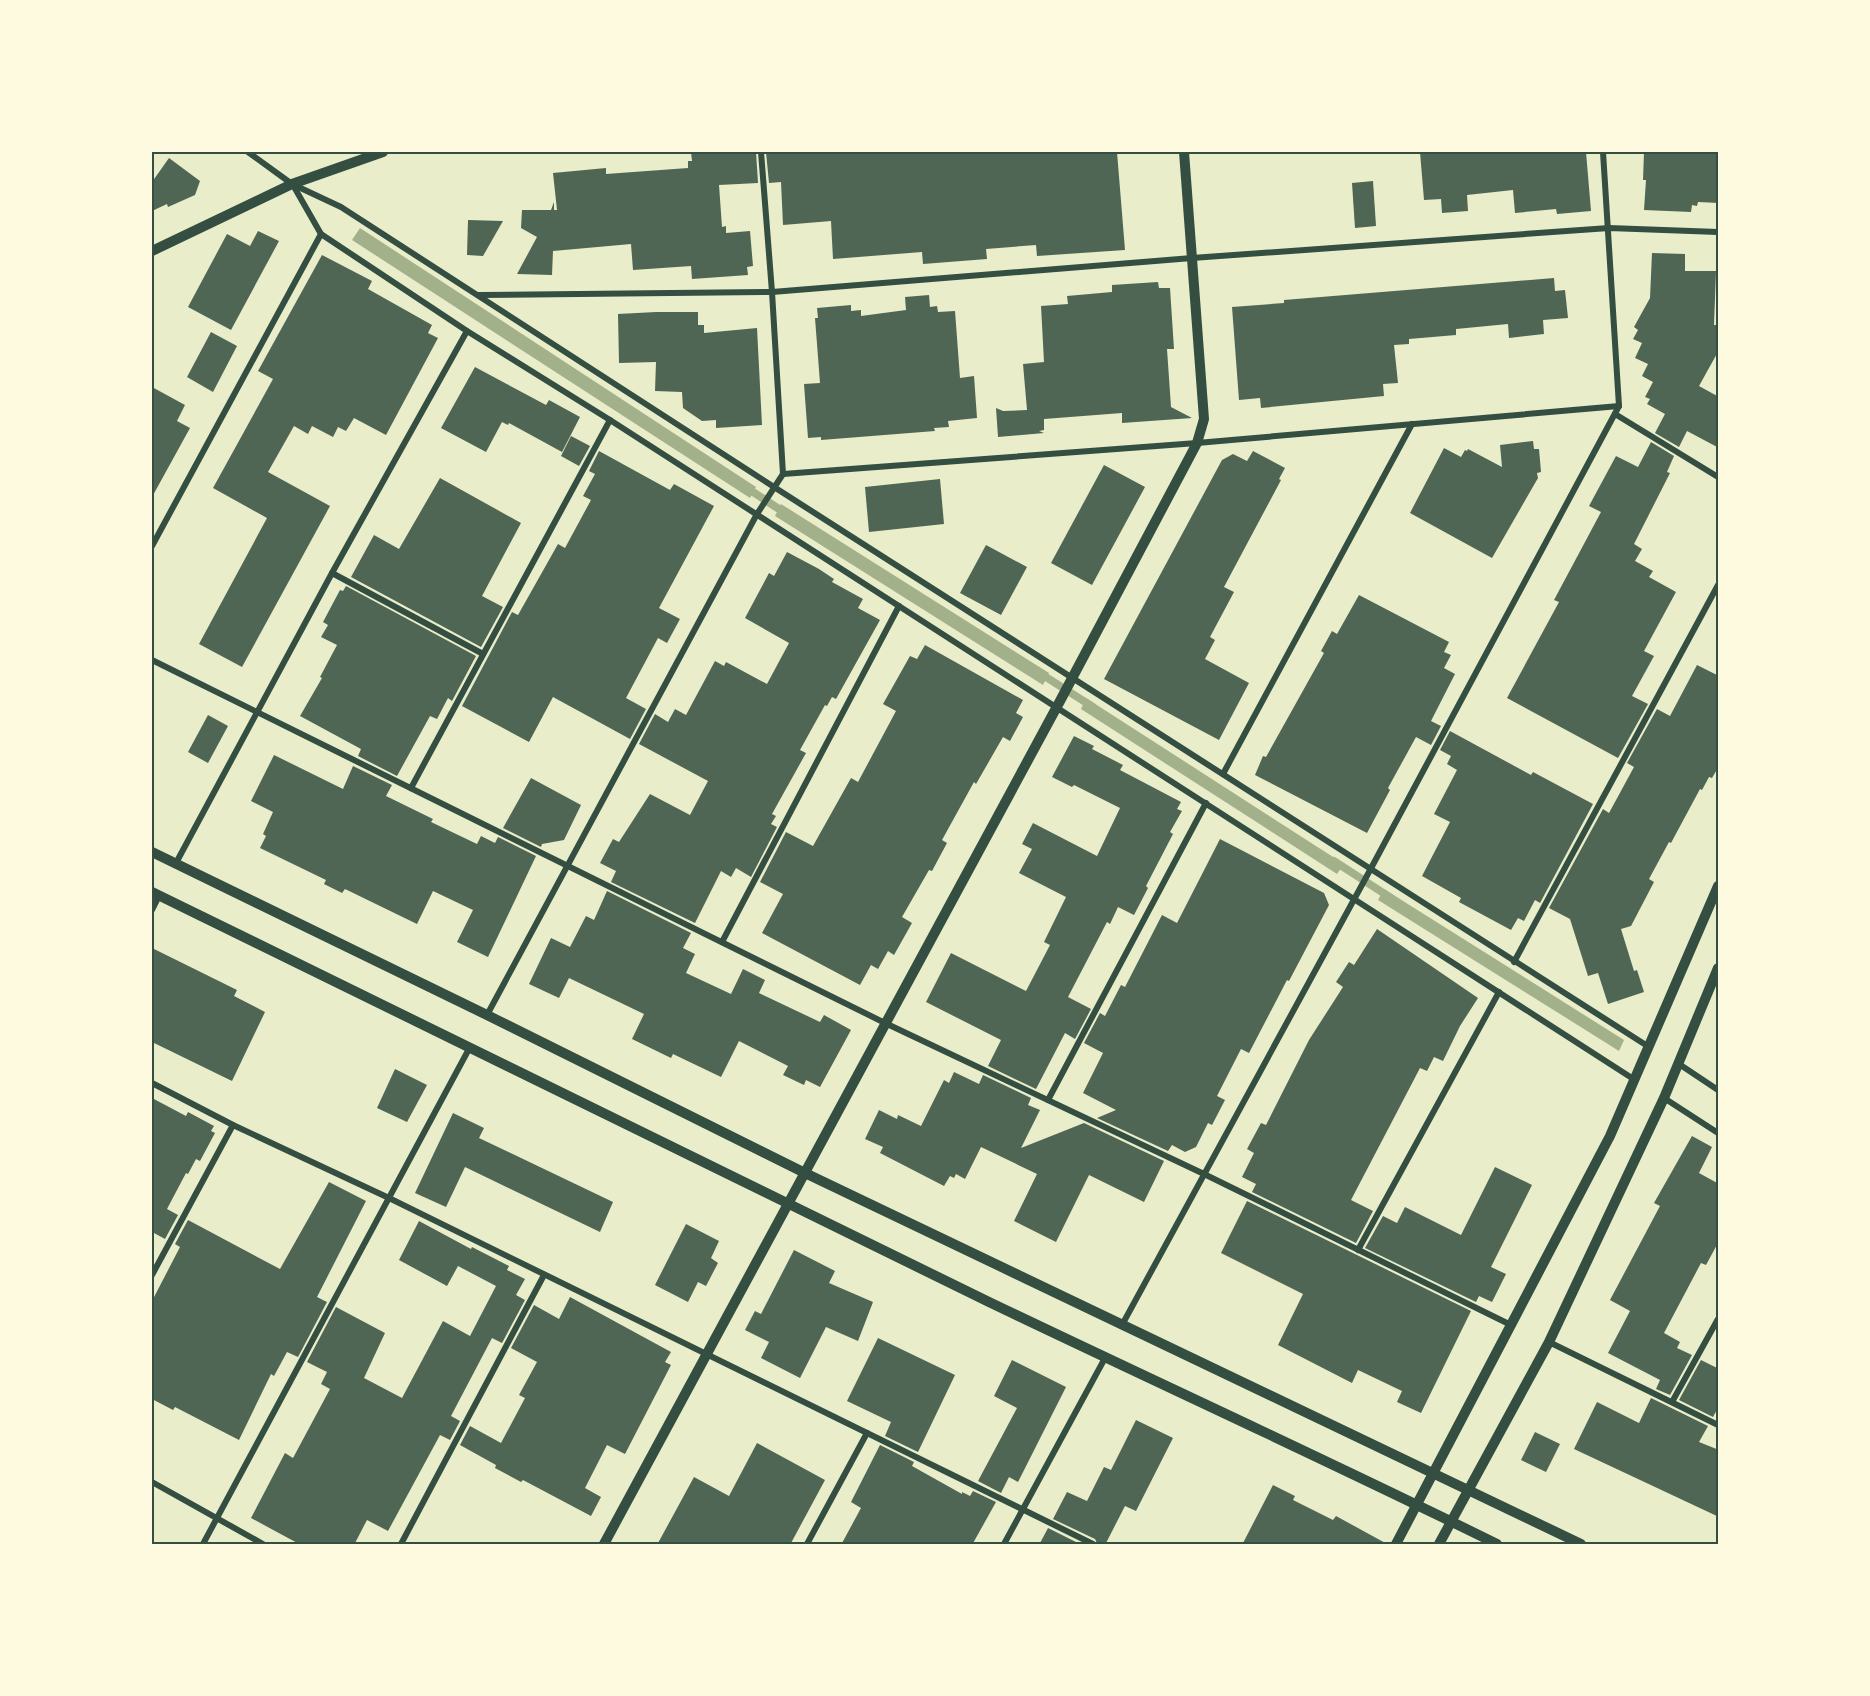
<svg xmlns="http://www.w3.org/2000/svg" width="1870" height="1696" font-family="'Fira Sans',sans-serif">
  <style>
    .water { fill: #a3b18a }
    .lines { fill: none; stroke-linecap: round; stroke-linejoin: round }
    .stream { stroke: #a3b18a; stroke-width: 8 }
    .building { fill: #4f6655 }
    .minor { stroke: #344e41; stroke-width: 6 }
    .tertiary { stroke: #344e41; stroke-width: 10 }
    .neatline { fill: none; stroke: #344e41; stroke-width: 2 }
  </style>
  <rect width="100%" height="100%" fill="#e9edc9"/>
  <g class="water">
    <path d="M360 228 756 487 750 498 352 240Z"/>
    <path d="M781 504 1049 673 1043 685 775 516Z"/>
    <path d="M1086 698 1344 864 1337 874 1081 709Z"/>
    <path d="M1384 889 1624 1040 1619 1051 1378 900Z"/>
  </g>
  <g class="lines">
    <g class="stream">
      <path d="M744 486 788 515"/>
      <path d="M1038 672 1093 707"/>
      <path d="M1334 861 1391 898"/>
    </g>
  </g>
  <g class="building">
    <path d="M691 152H756L758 183 719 185 722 227 726 226V233L750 231 753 266 747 267 748 275 692 279 691 266 633 270 631 244 553 251 552 275 517 274 537 237 521 228 522 210H551L554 202V210H557L553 173 606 168V174L688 168V161H692Z"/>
    <path d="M766 152H1117L1125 250 1037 256 1036 245 986 249 987 259 923 264 922 252 833 259 831 221 783 225 781 182 769 183Z"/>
    <path d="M1420 152H1586L1591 211 1557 214 1556 209 1515 213 1513 190 1467 195 1468 211 1442 213 1441 199 1424 200Z"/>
    <path d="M1644 152H1719V203L1698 202 1697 206 1692 205 1691 212 1644 210 1646 180H1643Z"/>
    <path d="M169 158 200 181 195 195 168 207 167 204 152 211V182Z"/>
    <path d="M1373 181 1376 226 1355 228 1352 183Z"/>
    <path d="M468 220 503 221 483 256 467 255Z"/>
    <path d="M258 231 279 241 231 330 188 307 227 234 250 246Z"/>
    <path d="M1652 253 1685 254V271H1716L1714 325H1719V350L1699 386 1719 397V448L1687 431 1679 447 1655 433 1665 414 1647 404 1650 399 1645 397 1653 382 1642 376 1648 364 1635 358 1642 343 1633 339 1638 330 1634 327 1650 298Z"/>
    <path d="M322 255 372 281 368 289 432 325 428 333 438 338 386 435 354 418 346 431 338 427 333 437 312 426 308 434 294 426 268 472 330 506 242 667 199 644 267 518 213 488 273 379 258 371Z"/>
    <path d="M1554 278 1555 291 1565 290 1568 318 1543 320 1544 334 1509 338 1508 324 1456 329V335L1409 339V344L1394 345 1398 383 1383 384 1384 396 1261 408 1260 398 1239 400 1232 307 1284 303V300Z"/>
    <path d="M1158 282 1159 288H1170L1174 349H1167L1171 407 1192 418 1122 423V413L1044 419V430L1039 431 1044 433 998 437 996 408 1003 411 1027 410 1023 364 1044 362 1041 306 1068 304 1067 296 1112 292V285Z"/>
    <path d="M929 295 930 307 937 306 938 312 955 311 960 378 974 376 977 418 948 421 949 427 934 428 935 431 821 440V437L808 438 804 384 820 383 815 318H818L817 308 851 305V311L861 310V316L906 310 905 297Z"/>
    <path d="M656 312H698V325H704V333L757 328 762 425 716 428V420L702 421 683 408 682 392 655 391 656 362 619 363 618 314Z"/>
    <path d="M211 332 237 346 213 392 187 377Z"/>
    <path d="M475 367 546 405 549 400 580 417 562 452 509 423 508 425 502 422 486 452 441 428Z"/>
    <path d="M152 387 185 405 177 421 190 428 152 497Z"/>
    <path d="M571 436 590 446 579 466 561 456Z"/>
    <path d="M1533 441 1534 449H1539L1541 472 1537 473 1538 478 1492 558 1410 513 1444 448 1461 457 1465 450 1467 451 1468 449 1502 467 1500 445Z"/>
    <path d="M1651 442 1674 456 1667 472 1670 473 1634 544 1642 549 1635 561 1653 571 1649 577 1676 592 1644 651 1654 656 1632 696 1648 704 1618 758 1507 698 1559 602 1554 600 1601 512 1589 506 1616 456 1638 467Z"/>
    <path d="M599 451 670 490 674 484 714 506 659 608 680 619 667 643 658 638 626 698 646 709 630 739 553 697 529 742 462 706 512 612 518 615 558 544 565 548 591 500 583 496 595 474 589 471Z"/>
    <path d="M1253 451 1285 468 1279 479 1281 480 1224 587 1234 592 1210 637 1215 640 1205 659 1249 683 1219 740 1104 679 1222 460 1233 454 1247 461Z"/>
    <path d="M1104 465 1145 487 1092 585 1051 563Z"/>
    <path d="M440 478 521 523 482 596 503 607 481 647 351 577 374 535 399 549Z"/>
    <path d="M940 479 944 524 869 532 865 487Z"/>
    <path d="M986 545 1027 567 1001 615 960 593Z"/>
    <path d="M787 552 819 569 834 579 832 582 863 599 858 608 880 620 836 699 832 697 827 706 825 705 800 750 806 753 772 814 776 816 771 824 777 827 751 877 736 868 731 877 721 871 695 923 611 882 616 871 600 863 613 839 619 842 650 794 690 815 708 781 639 744 655 714 668 722 675 709 686 715 715 661 724 666 726 662 767 684 789 643 745 618 769 573 774 576Z"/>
    <path d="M346 586 476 656 452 701 448 698 437 719 430 716 397 776 358 756 361 749 300 716 322 678 320 677 337 645 321 637 328 625 323 622 340 590 343 591Z"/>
    <path d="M1359 595 1449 642 1444 652 1451 655 1444 668 1455 674 1431 721 1441 726 1431 745 1416 737 1388 788 1390 790 1367 833 1255 775 1263 756 1266 757 1324 653 1321 651 1332 631 1337 634Z"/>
    <path d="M925 645 1023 700 1016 713 1023 717 1010 741 1003 737 976 784 974 782 942 840 947 843 932 871 929 870 902 917 912 923 894 955 888 951 878 969 871 965 860 985 762 933 783 894 760 882 786 832 813 846 851 778 858 782 896 711 883 704 910 656 917 659Z"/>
    <path d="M1697 665 1719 676V766L1712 778 1709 777 1702 790 1700 789 1671 843 1669 842 1649 879 1654 882 1631 926 1621 929 1634 971 1637 970 1644 992 1608 1004 1598 973 1588 976 1570 919 1549 908 1603 809 1609 813 1634 767 1627 763 1657 709 1670 716Z"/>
    <path d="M208 715 228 726 208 763 188 752Z"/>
    <path d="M1450 731 1531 775 1533 772 1593 804 1540 903 1535 900 1524 921 1518 918 1511 930 1459 902 1461 898 1422 876 1450 822 1434 814 1457 770 1447 764 1451 756 1440 750Z"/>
    <path d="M1074 736 1094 746 1092 749 1123 765 1120 770 1181 802 1177 809 1182 811 1170 832 1173 834 1146 886 1148 888 1134 915 1118 907 1110 924 1107 922 1068 997 1091 1009 1075 1039 1065 1033 1036 1089 988 1066 1001 1040 926 1002 951 953 1026 991 1050 945 1044 942 1066 897 1019 873 1032 849 1022 844 1033 823 1097 856 1120 808 1074 785 1072 787 1052 777Z"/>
    <path d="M274 755 343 789 353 766 392 785 386 796 433 819 431 822 477 844 481 836 495 843 498 837 536 856 488 957 457 942 473 910 433 891 417 924 345 889 342 893 324 884 326 880 260 848 266 836 263 834 273 812 251 801Z"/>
    <path d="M531 778 581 805 564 840 542 844 541 847 503 828Z"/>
    <path d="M1220 839 1324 893 1329 905 1289 981 1287 980 1249 1053 1241 1049 1217 1096 1225 1100 1212 1125 1208 1123 1196 1147 1185 1152 1172 1145 1168 1151 1097 1118 1116 1110 1083 1093 1103 1053 1084 1043 1100 1013 1105 1016 1121 985 1125 987 1162 915 1177 923Z"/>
    <path d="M607 891 691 933 683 948 695 954 686 973 731 994 743 969 765 980 759 993 820 1022 824 1015 851 1030 820 1087 806 1080 804 1085 783 1075 788 1066 739 1041 721 1077 673 1054 671 1058 632 1039 644 1014 569 978 559 998 529 984 551 938 570 947 586 916 594 920Z"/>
    <path d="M1377 929 1478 998 1460 1026 1443 1061 1434 1057 1427 1071 1420 1068 1351 1200 1373 1211 1356 1243 1252 1192 1256 1184 1242 1177 1254 1153 1247 1149 1261 1123 1266 1125 1309 1040 1343 987 1336 982 1349 962 1354 965Z"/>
    <path d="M152 948 237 990 234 996 265 1012 232 1081 152 1042Z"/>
    <path d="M395 1069 427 1085 407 1122 377 1108Z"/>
    <path d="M954 1072 979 1084 983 1075 1031 1098 1028 1105 1040 1110 1021 1148 1084 1123 1164 1161 1144 1202 1089 1175 1056 1242 1014 1221 1037 1174 981 1147 965 1179 956 1174 954 1178 950 1176 944 1186 880 1153 883 1147 865 1139 879 1110 897 1119 898 1115 921 1126 944 1080 949 1083Z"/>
    <path d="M152 1098 186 1116 188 1112 214 1126 211 1131 215 1133 200 1161 196 1159 188 1174 186 1173 167 1209 178 1215 165 1239 154 1233 152 1238Z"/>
    <path d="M453 1113 484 1128 479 1138 613 1202 600 1232 465 1167 446 1207 415 1193Z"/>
    <path d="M1692 1136 1712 1147 1699 1173 1719 1184V1241L1706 1265 1701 1263 1664 1333 1680 1342 1677 1348 1692 1355 1670 1395 1656 1389 1660 1380 1608 1353 1630 1311 1610 1300 1660 1206 1654 1203Z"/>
    <path d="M1495 1167 1532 1185 1491 1267 1506 1274 1492 1302 1479 1296 1476 1302 1365 1248 1383 1216 1397 1223 1405 1207 1461 1235Z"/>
    <path d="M329 1182 366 1201 317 1297 327 1302 298 1357 287 1352 274 1376 271 1374 239 1440 175 1407 173 1410 152 1399V1301L180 1247 175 1244 188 1220 280 1269Z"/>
    <path d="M1247 1201 1471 1311 1421 1413 1397 1402 1402 1391 1358 1370 1352 1383 1278 1345 1303 1294 1221 1253Z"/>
    <path d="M419 1221 471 1249 472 1247 509 1266 507 1270 525 1279 516 1295 525 1300 502 1343 492 1338 451 1416 460 1421 450 1440 440 1435 388 1531 367 1520 354 1545H301L251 1518 285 1453 293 1458 330 1389 321 1384 327 1372 307 1362 336 1307 385 1333 364 1378 402 1398 443 1321 470 1336 496 1286 458 1266 447 1286 399 1260Z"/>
    <path d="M686 1224 719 1241 711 1258 718 1263 706 1286 698 1282 688 1302 655 1285Z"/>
    <path d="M794 1250 835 1271 829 1283 873 1302 858 1341 826 1327 800 1378 761 1358 769 1342 745 1330 755 1311 761 1314Z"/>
    <path d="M570 1297 671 1352 665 1362 671 1365 625 1454 607 1445 585 1488 601 1497 591 1516 523 1480 521 1482 495 1468 496 1465 460 1445 470 1426 501 1443 525 1398 519 1395 537 1362 511 1348 534 1305 559 1319Z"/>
    <path d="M878 1338 955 1375 918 1452 885 1436 891 1422 847 1401Z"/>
    <path d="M1012 1360 1066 1387 1018 1482 1009 1477 1001 1493 978 1481 1017 1408 994 1396Z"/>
    <path d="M1701 1360 1719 1369V1406L1713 1417 1679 1400Z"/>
    <path d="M1651 1398 1708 1426 1699 1442 1719 1450V1517L1574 1449 1597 1402 1639 1423Z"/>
    <path d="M1136 1420 1173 1438 1136 1511 1125 1506 1105 1545H1098L1095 1539 1053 1519 1067 1492 1087 1501 1104 1467 1111 1470Z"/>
    <path d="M1535 1432 1560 1444 1546 1472 1521 1460Z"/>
    <path d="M757 1443 825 1480 790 1545H657L694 1477 729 1496Z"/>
    <path d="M880 1445 914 1462 912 1466 962 1494V1492L970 1496 973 1491 996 1502 972 1545H841L861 1508 851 1502Z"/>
    <path d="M1273 1485 1295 1496 1293 1500 1333 1520 1336 1516 1389 1545H1242Z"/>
    <path d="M1048 1528 1082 1545H1039Z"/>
  </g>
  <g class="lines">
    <g class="minor">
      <path d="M248 152 292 184 341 207 774 487 1649 1047"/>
      <path d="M293 185 321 234 467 331 610 420 1635 1080"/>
      <path d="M479 295 772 292 1192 258 1609 228 1718 232"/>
      <path d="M1615 414 1718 477"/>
      <path d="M783 474 1197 443 1619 406"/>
      <path d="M152 546 321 234"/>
      <path d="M332 573 483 654"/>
      <path d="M152 660 885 1023 1204 1174 1511 1325"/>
      <path d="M1223 774 1412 424"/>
      <path d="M411 788 610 420"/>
      <path d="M176 863 332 573 467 331"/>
      <path d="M152 910 159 896"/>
      <path d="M722 942 899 606"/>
      <path d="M1514 962 1718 585"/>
      <path d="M487 1015 757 514 783 474 772 292 761 152"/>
      <path d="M1679 1064 1718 1090"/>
      <path d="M152 1083 233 1125 389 1198 1093 1544"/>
      <path d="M1664 1098 1718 1133"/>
      <path d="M1048 1100 1206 803"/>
      <path d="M1358 1250 1499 992"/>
      <path d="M152 1275 233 1125"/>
      <path d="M1122 1325 1369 872 1619 406 1603 152"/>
      <path d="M1549 1342 1718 1425"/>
      <path d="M1672 1402 1718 1319"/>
      <path d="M152 1482 263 1544"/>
      <path d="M203 1544 470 1047"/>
      <path d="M401 1544 544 1275"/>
      <path d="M807 1544 867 1433"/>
      <path d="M1004 1544 1105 1358"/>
    </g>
    <g class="tertiary">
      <path d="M152 251 292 184 383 152"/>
      <path d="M152 852 487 1015 805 1173 1581 1544"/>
      <path d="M152 892C431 1028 709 1166 989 1302 1158 1383 1329 1461 1497 1544"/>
      <path d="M604 1544 1060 701 1197 443 1204 419 1184 152"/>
      <path d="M1396 1544 1610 1136 1718 886"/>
      <path d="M1439 1544 1549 1342 1664 1098 1718 968"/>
    </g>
  </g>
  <rect width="1870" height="1696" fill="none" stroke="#fefae0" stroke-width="306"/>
  <rect x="153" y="153" width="1564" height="1390" class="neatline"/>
</svg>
